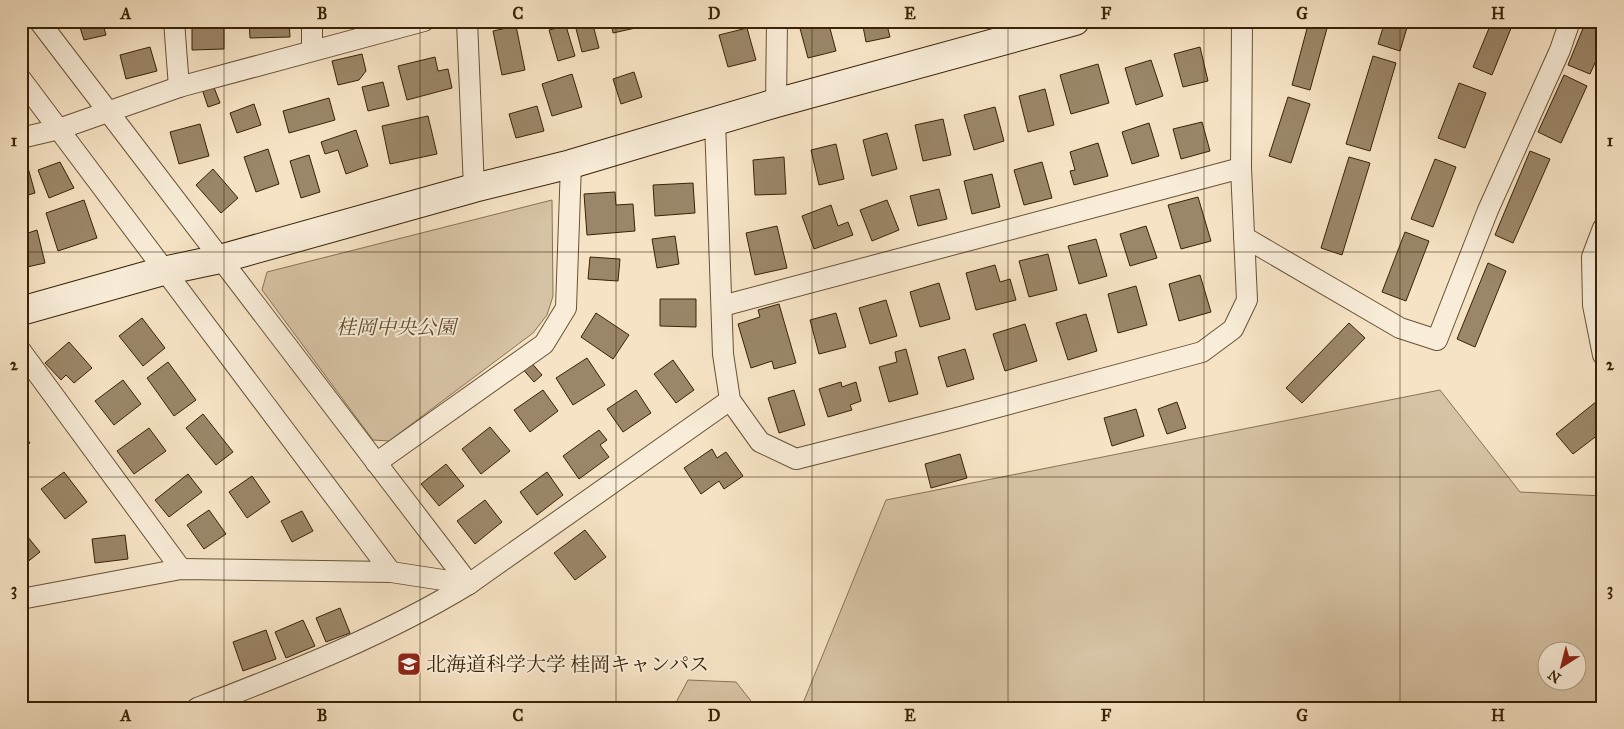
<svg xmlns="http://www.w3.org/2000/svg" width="1624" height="729" font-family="'IM FELL Great Primer','Noto Serif JP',serif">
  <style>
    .green { fill: #d6c2a4; stroke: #887254; fill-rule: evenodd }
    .building { fill: #9b8669; stroke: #392205 }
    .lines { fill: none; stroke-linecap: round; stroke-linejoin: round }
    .street-casing { stroke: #685235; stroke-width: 22 }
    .secondary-casing { stroke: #392205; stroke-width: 30 }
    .street { stroke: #f9edd9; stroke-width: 20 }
    .secondary { stroke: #f9edd9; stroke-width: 28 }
    .grid { fill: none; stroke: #392205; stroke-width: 1; stroke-opacity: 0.55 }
    .labels { text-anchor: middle; stroke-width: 4; stroke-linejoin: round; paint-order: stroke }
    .park-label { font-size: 20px; font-style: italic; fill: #604a2d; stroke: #f9edd9 }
    .poi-label { font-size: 20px; fill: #392205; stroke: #f9edd9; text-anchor: start }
    .neatline { fill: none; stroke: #392205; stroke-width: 2 }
    .grid-label { font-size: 16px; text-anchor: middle; font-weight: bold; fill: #392205 }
  </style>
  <rect width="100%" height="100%" fill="#f6e3c5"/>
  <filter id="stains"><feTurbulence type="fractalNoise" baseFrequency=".004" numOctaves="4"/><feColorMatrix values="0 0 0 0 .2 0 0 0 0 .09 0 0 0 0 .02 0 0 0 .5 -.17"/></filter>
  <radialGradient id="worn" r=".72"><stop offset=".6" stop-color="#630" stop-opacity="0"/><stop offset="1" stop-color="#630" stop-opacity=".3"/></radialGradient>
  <g class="green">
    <path d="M552 200 553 296 547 315 533 333 389 441 373 440 262 290 267 272Z"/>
    <path d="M1440 390 1520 492 1603 496V708H801L886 500ZM1546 652H1576V682H1546Z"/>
    <path d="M688 680 736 682 751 701 745 708H673Z"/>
  </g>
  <g class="building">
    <path d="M78 21H102L106 35 84 40Z"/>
    <path d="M121 21H147L123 27Z"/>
    <path d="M249 21H289L290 37 250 38Z"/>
    <path d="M574 21H592L599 48 582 52Z"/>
    <path d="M611 21H638L640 27 613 33Z"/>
    <path d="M798 21H828L836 51 808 58Z"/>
    <path d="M862 21H886L890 37 866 42Z"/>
    <path d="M1309 21H1329L1310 90 1292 85Z"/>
    <path d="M1385 21H1409L1400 51 1378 44Z"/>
    <path d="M1492 21H1514L1492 75 1473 67Z"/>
    <path d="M1586 21H1603V45L1590 74 1568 65Z"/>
    <path d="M192 25H224V49L192 50Z"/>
    <path d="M516 26 525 70 502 75 493 31Z"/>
    <path d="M566 26 575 56 558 61 549 30Z"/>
    <path d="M747 28 756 60 728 67 719 35Z"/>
    <path d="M150 47 157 71 126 79 120 55Z"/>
    <path d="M1200 47 1208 81 1183 87 1174 54Z"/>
    <path d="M362 54 366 71 359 80 338 85 332 61Z"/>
    <path d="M1373 56 1396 63 1370 151 1346 144Z"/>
    <path d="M435 57 438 71 448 69 452 88 407 100 398 66Z"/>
    <path d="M1151 60 1163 96 1136 105 1125 68Z"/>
    <path d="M1098 64 1109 103 1071 114 1060 75Z"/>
    <path d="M634 72 642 97 621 104 613 79Z"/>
    <path d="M572 74 582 107 552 116 542 84Z"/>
    <path d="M1564 75 1587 86 1561 143 1538 132Z"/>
    <path d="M383 82 389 106 368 111 362 87Z"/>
    <path d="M1459 83 1486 93 1465 148 1438 138Z"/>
    <path d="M213 85 220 103 208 107 202 89Z"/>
    <path d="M1045 89 1054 125 1028 132 1019 96Z"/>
    <path d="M1288 97 1310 104 1291 163 1269 156Z"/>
    <path d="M329 98 335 120 289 133 283 111Z"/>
    <path d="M254 104 261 125 237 133 230 113Z"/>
    <path d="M537 106 544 131 516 138 509 114Z"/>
    <path d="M995 107 1004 141 974 150 964 115Z"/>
    <path d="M428 116 437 154 390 164 382 126Z"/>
    <path d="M943 119 951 155 923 161 915 125Z"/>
    <path d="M1202 122 1210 151 1181 159 1173 129Z"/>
    <path d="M1149 123 1159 156 1132 164 1122 132Z"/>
    <path d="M200 124 209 156 179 164 170 132Z"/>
    <path d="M356 130 368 166 346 174 338 150 325 154 321 142Z"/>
    <path d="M887 133 897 169 872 176 863 140Z"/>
    <path d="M1098 143 1108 176 1074 185 1070 171 1075 170 1070 152Z"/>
    <path d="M836 144 844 179 819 185 811 150Z"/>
    <path d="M268 149 279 184 256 192 244 157Z"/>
    <path d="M1530 151 1550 159 1513 243 1495 235Z"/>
    <path d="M309 155 320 192 301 198 290 161Z"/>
    <path d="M784 157 786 194 755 195 753 160Z"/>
    <path d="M1349 157 1370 163 1342 255 1321 248Z"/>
    <path d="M1435 159 1456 167 1433 227 1411 219Z"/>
    <path d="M60 162 74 188 49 198 38 170Z"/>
    <path d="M1042 162 1052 198 1024 205 1014 170Z"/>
    <path d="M27 164 35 193 21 197V166Z"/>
    <path d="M213 169 238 198 221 213 196 185Z"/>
    <path d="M992 174 1000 207 972 214 964 181Z"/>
    <path d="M693 183 695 213 655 216 653 185Z"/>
    <path d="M939 189 947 219 918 226 910 196Z"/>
    <path d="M615 192 616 205 633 204 635 231 587 235 584 194Z"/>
    <path d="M1198 197 1211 241 1181 249 1168 205Z"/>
    <path d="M84 200 97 238 58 251 46 213Z"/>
    <path d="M887 200 899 230 872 241 860 210Z"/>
    <path d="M831 205 838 226 848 222 853 235 814 249 802 216Z"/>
    <path d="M25 222 28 233 37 230 45 263 27 267 21 243V223Z"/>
    <path d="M777 226 787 268 755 275 746 233Z"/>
    <path d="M1146 226 1157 258 1130 266 1120 234Z"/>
    <path d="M1405 232 1429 241 1406 301 1382 292Z"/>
    <path d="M675 236 679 264 657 268 652 239Z"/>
    <path d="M1096 239 1107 276 1079 284 1068 246Z"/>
    <path d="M1048 254 1057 290 1029 297 1019 261Z"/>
    <path d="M590 257 620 259 618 281 588 279Z"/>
    <path d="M1488 263 1506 271 1475 347 1457 339Z"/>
    <path d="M995 265 1000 282 1010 279 1016 300 976 310 966 273Z"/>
    <path d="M1200 275 1211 312 1179 321 1169 284Z"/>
    <path d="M939 283 950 319 920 327 910 292Z"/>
    <path d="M1136 286 1147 325 1118 333 1108 294Z"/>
    <path d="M660 299H696V327L660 326Z"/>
    <path d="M886 300 897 336 870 344 859 308Z"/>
    <path d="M779 304 796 363 774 369 772 361 751 368 738 324 760 317 758 310Z"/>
    <path d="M596 313 629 335 613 359 581 337Z"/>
    <path d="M836 313 846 347 819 354 810 320Z"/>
    <path d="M1086 314 1097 351 1068 360 1056 323Z"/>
    <path d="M142 318 165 348 143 366 119 336Z"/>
    <path d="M1349 323 1365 338 1302 403 1286 388Z"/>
    <path d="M1025 324 1037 361 1005 371 993 334Z"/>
    <path d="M69 342 92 368 74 383 66 375 61 380 45 363Z"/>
    <path d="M906 349 918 394 889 402 879 367 897 362 895 352Z"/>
    <path d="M965 349 974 379 947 387 938 357Z"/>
    <path d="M587 358 605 385 573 405 556 378Z"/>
    <path d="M529 360 542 375 534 382 521 367Z"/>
    <path d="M673 360 694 390 676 403 654 374Z"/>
    <path d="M168 362 196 400 174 416 147 378Z"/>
    <path d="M123 380 141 404 114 425 95 401Z"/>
    <path d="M841 382 842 387 856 382 861 401 850 405 852 410 828 417 819 389Z"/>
    <path d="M543 390 558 411 530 432 514 410Z"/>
    <path d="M636 390 651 413 623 432 607 409Z"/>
    <path d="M794 390 805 425 779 433 768 398Z"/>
    <path d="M1597 401 1603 409V431L1573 454 1556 434Z"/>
    <path d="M1177 402 1186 428 1167 434 1158 409Z"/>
    <path d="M1136 409 1144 436 1112 446 1104 418Z"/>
    <path d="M203 414 233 452 216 465 186 428Z"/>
    <path d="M490 427 510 451 481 474 462 449Z"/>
    <path d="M149 428 166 451 134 474 117 451Z"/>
    <path d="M599 430 607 440 600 445 609 457 579 479 563 456Z"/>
    <path d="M21 431 30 443 21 449Z"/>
    <path d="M712 449 717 458 726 452 743 476 724 489 719 481 701 494 684 468Z"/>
    <path d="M960 454 967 478 931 488 925 464Z"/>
    <path d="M446 464 464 486 439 506 421 484Z"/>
    <path d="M64 472 87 502 65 519 41 489Z"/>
    <path d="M547 472 563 495 537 515 520 492Z"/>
    <path d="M188 474 202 492 169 517 155 500Z"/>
    <path d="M252 476 270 502 247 518 229 492Z"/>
    <path d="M485 500 502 522 475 544 457 521Z"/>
    <path d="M209 510 226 534 204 549 187 525Z"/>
    <path d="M302 511 313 531 292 542 281 521Z"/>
    <path d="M585 530 606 557 575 580 554 553Z"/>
    <path d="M23 531 40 552 21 567V532Z"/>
    <path d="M125 535 128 559 95 563 92 539Z"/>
    <path d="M340 608 350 633 326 642 316 618Z"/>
    <path d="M303 620 315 646 286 658 275 632Z"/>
    <path d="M266 630 276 659 243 671 233 642Z"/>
  </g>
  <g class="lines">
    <g class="street-casing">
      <g id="street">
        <path d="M39 21 469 584"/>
        <path d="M174 21 179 87"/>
        <path d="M467 21 474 188"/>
        <path d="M312 50V21"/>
        <path d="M21 79 391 572"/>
        <path d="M776 103 777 21"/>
        <path d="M715 121 723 354 730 400 760 442 796 459 957 418 1202 352 1233 329 1247 300 1241 168 1242 21"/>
        <path d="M21 138 59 129 179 87 424 21"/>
        <path d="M1603 228 1592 257 1593 305 1603 355"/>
        <path d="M1244 237 1400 328 1437 340 1488 210 1560 50 1570 21"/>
        <path d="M722 306 1241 168"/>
        <path d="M21 351 181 569"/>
        <path d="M376 463 544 344 566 308 571 164"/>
        <path d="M21 599 181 569 391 572 469 584"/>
        <path d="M197 708C290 672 384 636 469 584L730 400"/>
      </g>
    </g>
    <g class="secondary-casing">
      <path id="secondary" d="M21 311 163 271 220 259 474 188 571 164 776 103 1075 21"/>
    </g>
    <use href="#street" class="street"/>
    <use href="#secondary" class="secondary"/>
  </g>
  <path class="grid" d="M224 21V708M420 21V708M616 21V708M812 21V708M1008 21V708M1204 21V708M1400 21V708M21 252H1603M21 477H1603"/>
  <defs>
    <g id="university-square" transform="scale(1.25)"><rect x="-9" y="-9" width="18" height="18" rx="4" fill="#8f2418" stroke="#f9edd9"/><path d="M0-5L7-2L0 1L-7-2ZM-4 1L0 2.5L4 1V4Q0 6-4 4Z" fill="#fff"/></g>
  </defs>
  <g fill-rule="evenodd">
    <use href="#university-square" x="409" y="664"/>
  </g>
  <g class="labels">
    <g class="park-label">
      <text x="396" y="334">桂岡中央公園</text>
    </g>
    <g class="poi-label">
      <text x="426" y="671">北海道科学大学 桂岡キャンパス</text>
    </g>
  </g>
  <rect width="1624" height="729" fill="none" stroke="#f6e3c5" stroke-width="55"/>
  <g transform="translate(1562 666) rotate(216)"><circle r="24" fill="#f9edd9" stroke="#ac9c84"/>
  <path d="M0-4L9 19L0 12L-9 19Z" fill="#8f2418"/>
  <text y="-8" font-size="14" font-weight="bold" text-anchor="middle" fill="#392205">N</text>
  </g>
  <rect x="28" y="28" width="1568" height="674" class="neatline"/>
  <g class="grid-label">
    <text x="126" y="19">A</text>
    <text x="322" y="19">B</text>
    <text x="518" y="19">C</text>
    <text x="714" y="19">D</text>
    <text x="910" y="19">E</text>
    <text x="1106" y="19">F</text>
    <text x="1302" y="19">G</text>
    <text x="1498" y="19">H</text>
    <text x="14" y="146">1</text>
    <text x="1610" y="146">1</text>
    <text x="14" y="370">2</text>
    <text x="1610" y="370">2</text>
    <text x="14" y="595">3</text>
    <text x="1610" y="595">3</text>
    <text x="126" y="721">A</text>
    <text x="322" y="721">B</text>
    <text x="518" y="721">C</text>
    <text x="714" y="721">D</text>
    <text x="910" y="721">E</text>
    <text x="1106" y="721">F</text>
    <text x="1302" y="721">G</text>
    <text x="1498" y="721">H</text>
  </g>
  <rect width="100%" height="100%" filter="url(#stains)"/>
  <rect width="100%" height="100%" fill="url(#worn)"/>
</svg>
